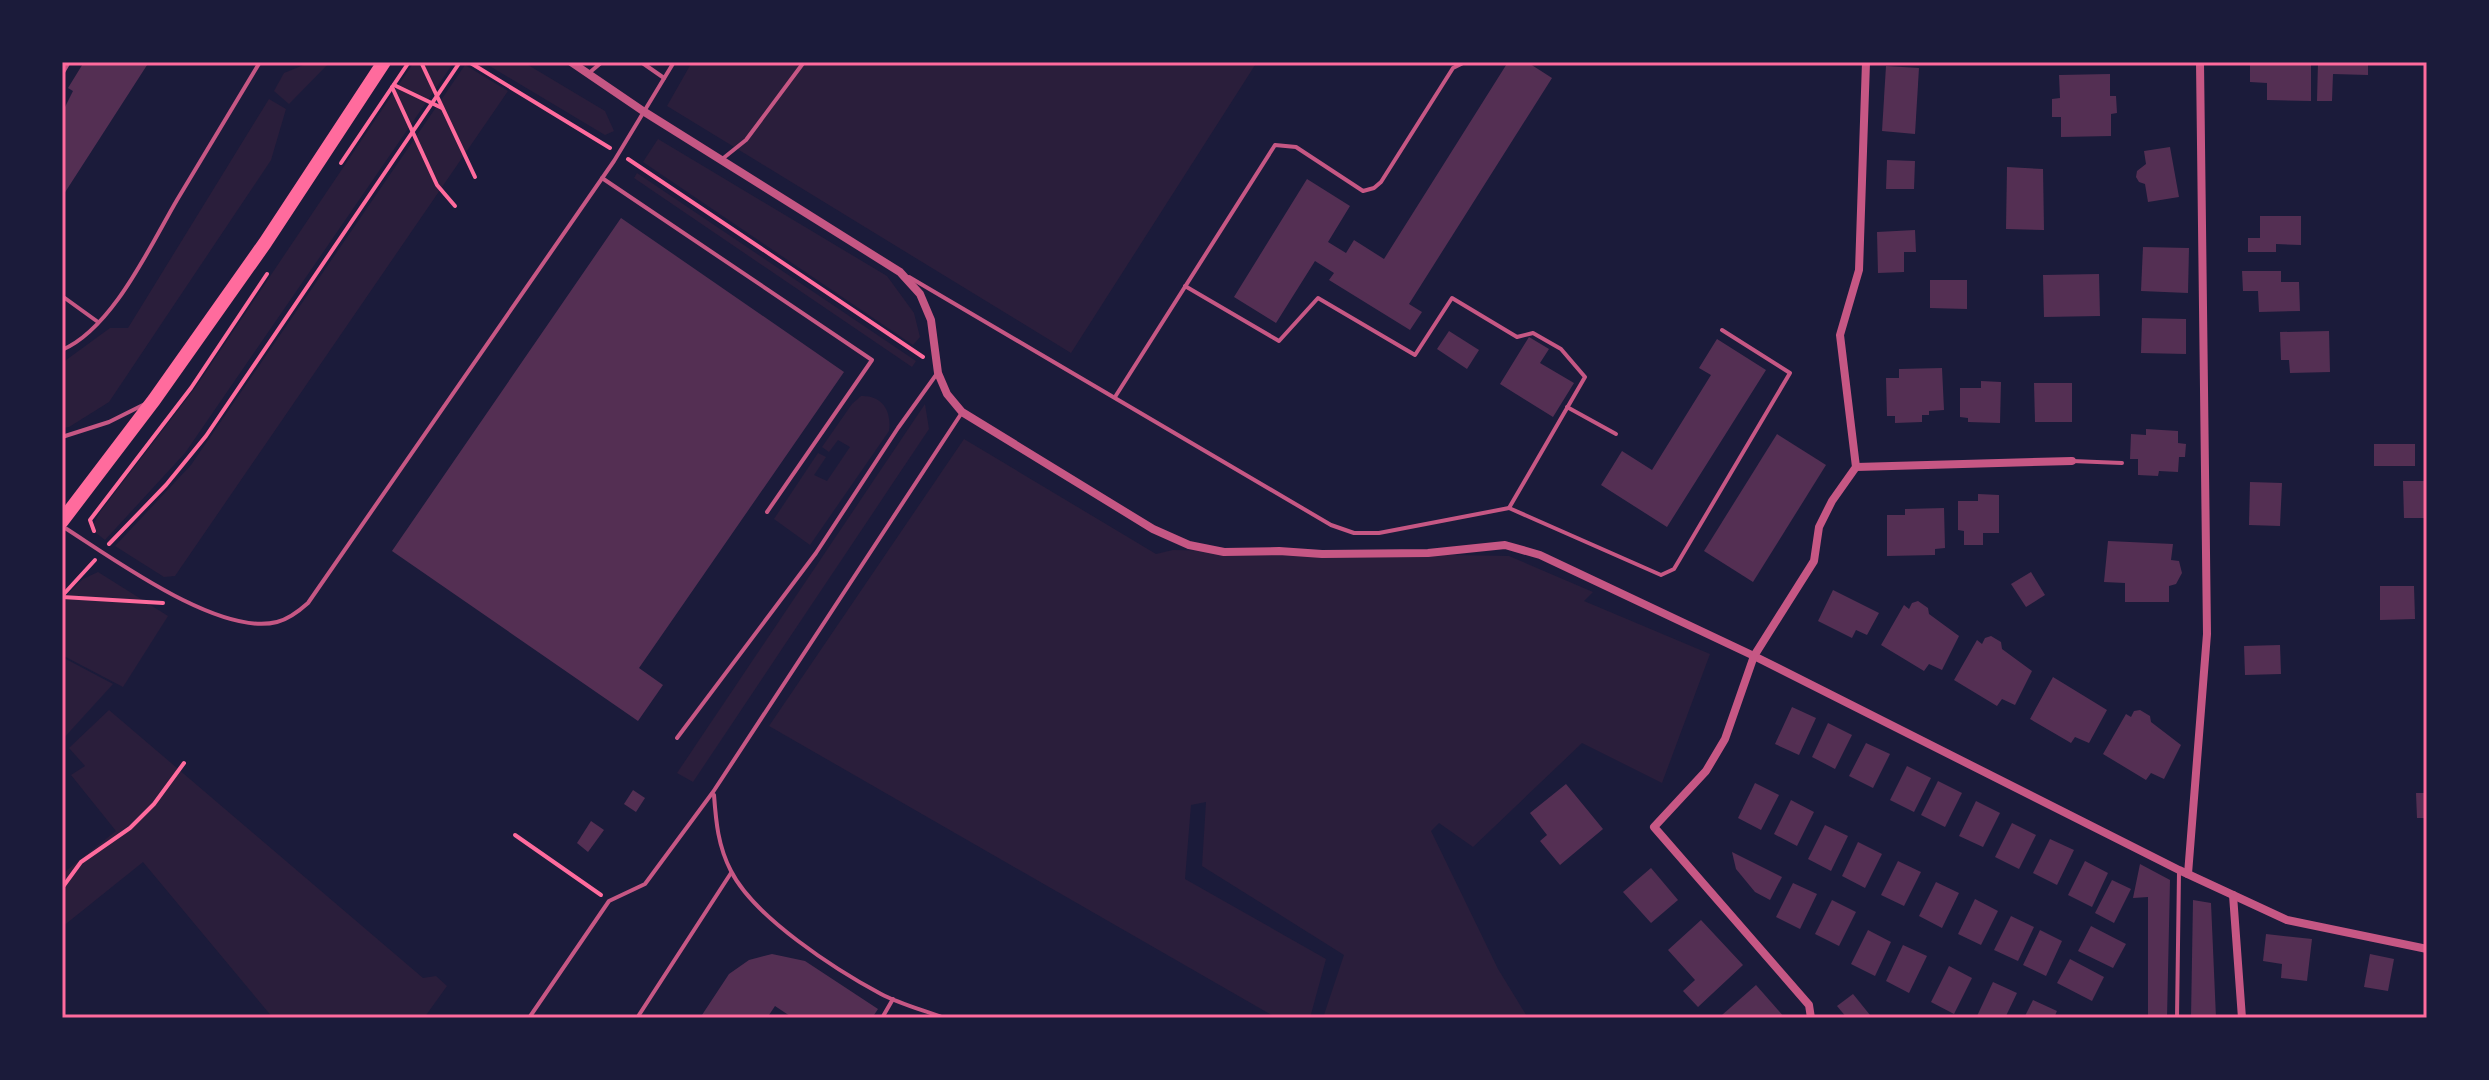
<svg xmlns="http://www.w3.org/2000/svg" width="2489" height="1080" font-family="Raleway,sans-serif">
  <style>
    .green { fill: #2a1e3b }
    .building { fill: #542f53 }
    .lines { fill: none; stroke-linecap: round; stroke-linejoin: round }
    .path { stroke: #ff6b9d; stroke-width: 4 }
    .service { stroke: #c65784; stroke-width: 4 }
    .minor { stroke: #c65784; stroke-width: 8 }
    .primary { stroke: #ff6b9d; stroke-width: 14 }
    .neatline { fill: none; stroke: #ff6b9d; stroke-width: 3 }
  </style>
  <rect width="100%" height="100%" fill="#1b1b3a"/>
  <g class="green">
    <path d="M311 62H330L289 104 274 91 284 73Z"/>
    <path d="M418 62H454L185 453 105 540 91 529 100 512 195 388 412 65Z"/>
    <path d="M483 62H523L605 111 614 131 605 135Z"/>
    <path d="M692 62H711L715 65 717 62H1257L1071 353 667 106Z"/>
    <path d="M465 65 508 91 175 576 164 577 115 546 191 465Z"/>
    <path d="M269 99 286 109 271 160 109 402 69 427 62 428V363L110 328H128Z"/>
    <path d="M658 139 887 276 914 313 920 337 913 345 643 162Z"/>
    <path d="M637 173 916 361 912 367 634 178Z"/>
    <path d="M861 396C882 395 892 411 889 431L810 545 774 519 818 453 826 457 814 475 827 481 850 447 838 440 829 452 822 447 852 404Z"/>
    <path d="M925 404 929 429 693 782 677 773Z"/>
    <path d="M964 439 1156 554 1173 550 1509 556 1593 592 1584 601 1710 654 1662 783 1582 743 1473 847 1439 823 1431 831 1498 969 1528 1018H1323L1344 955 1202 866 1206 802 1191 805 1185 879 1326 959 1310 1018H1277L769 726Z"/>
    <path d="M98 572 168 616 123 687 62 655V600L83 579Z"/>
    <path d="M62 657 113 684 62 740Z"/>
    <path d="M109 710 423 978 436 976 447 986 424 1018H273L143 862 62 927V874L116 831 71 775 85 766 69 748Z"/>
  </g>
  <g class="building">
    <path d="M84 62 89 64 90 62H149L62 197V105L65 107 73 91 68 88Z"/>
    <path d="M1508 62H1527L1552 78 1409 304 1422 312 1410 330 1329 280 1334 273 1315 261 1276 323 1234 297 1307 179 1350 206 1328 242 1346 253 1354 240 1384 259Z"/>
    <path d="M2250 62H2311V101L2267 100V83L2250 82Z"/>
    <path d="M2318 62H2368V75L2333 74 2332 101H2317Z"/>
    <path d="M1886 66 1919 68 1915 134 1882 131Z"/>
    <path d="M2110 74V96H2116L2117 113 2111 114V136L2061 137V117H2052V99L2060 98 2059 75Z"/>
    <path d="M2170 147 2179 197 2148 202 2145 184 2139 182 2136 177 2137 171 2146 164 2144 151Z"/>
    <path d="M1887 160 1915 161 1914 189H1886Z"/>
    <path d="M2007 167 2043 169 2044 230 2006 229Z"/>
    <path d="M2260 216H2301V245L2276 244V252H2248V238H2260Z"/>
    <path d="M621 218 844 372 639 668 663 685 638 721 392 551Z"/>
    <path d="M1915 230 1916 252H1904V272L1878 273 1877 232Z"/>
    <path d="M2143 247 2189 248 2188 293 2141 291Z"/>
    <path d="M2242 271H2281V282H2299L2300 311 2259 312 2258 291H2243Z"/>
    <path d="M2099 274 2100 316 2044 317 2043 275Z"/>
    <path d="M1930 280H1967V309L1930 308Z"/>
    <path d="M2142 318 2186 319V354L2141 353Z"/>
    <path d="M1449 331 1479 350 1467 369 1437 349Z"/>
    <path d="M2329 331 2330 372 2290 373 2289 360H2281L2280 332Z"/>
    <path d="M1529 337 1549 349 1540 363 1574 383 1553 417 1500 384Z"/>
    <path d="M1717 339 1766 370 1667 527 1601 485 1622 451 1652 470 1711 375 1699 368Z"/>
    <path d="M1942 368 1944 410 1929 411V415H1922V422L1895 423V416H1887L1886 378H1899V369Z"/>
    <path d="M1981 381 2001 382 2000 423 1968 422V418L1960 417V388H1981Z"/>
    <path d="M2034 383H2072V422H2035Z"/>
    <path d="M2146 429 2178 431V443L2186 444 2185 457H2179L2178 472 2159 471 2158 476 2138 475V459H2130L2131 434 2146 435Z"/>
    <path d="M1777 434 1826 465 1753 582 1704 551Z"/>
    <rect x="2374" y="444" width="41" height="22"/>
    <path d="M2403 481H2427V518H2404Z"/>
    <path d="M2250 482 2282 483 2280 526 2249 525Z"/>
    <path d="M1978 494 1999 495V533H1983V545H1964V531L1958 530V501H1978Z"/>
    <path d="M1944 508 1945 548 1935 549V555L1887 556V515H1905V509Z"/>
    <path d="M2108 541 2173 544 2171 560 2179 561 2182 573 2176 584 2169 586V602H2125V583L2104 582Z"/>
    <path d="M2031 572 2045 595 2026 607 2011 584Z"/>
    <path d="M2380 586H2414L2415 619 2380 620Z"/>
    <path d="M1833 590 1879 613 1867 635 1856 630 1852 638 1818 621Z"/>
    <path d="M1918 601 1928 608 1929 614 1959 636 1942 670 1929 664 1924 671 1881 645 1904 605 1909 609 1912 603Z"/>
    <path d="M1991 636 2001 642 2002 649 2032 671 2015 705 2002 699 1997 706 1954 680 1977 640 1982 644 1985 638Z"/>
    <path d="M2280 645 2281 674 2245 675 2244 646Z"/>
    <path d="M2053 677 2107 710 2089 743 2075 737 2071 743 2030 719Z"/>
    <path d="M1792 707 1816 718 1799 755 1775 744Z"/>
    <path d="M2140 710 2150 716 2151 722 2181 745 2164 779 2151 773 2146 780 2103 754 2126 714 2131 717 2134 711Z"/>
    <path d="M1828 723 1852 735 1835 769 1812 757Z"/>
    <path d="M1866 743 1890 754 1873 788 1849 776Z"/>
    <path d="M1907 766 1931 778 1914 812 1890 800Z"/>
    <path d="M1938 781 1962 793 1945 827 1921 815Z"/>
    <path d="M1755 783 1779 795 1761 830 1738 818Z"/>
    <path d="M1566 784 1603 829 1560 865 1540 841 1547 835 1530 813Z"/>
    <path d="M633 790 645 798 636 812 624 804Z"/>
    <path d="M2416 793H2427V818H2417Z"/>
    <path d="M1791 800 1814 812 1797 846 1774 834Z"/>
    <path d="M1976 801 2000 813 1983 847 1959 836Z"/>
    <path d="M591 821 604 830 588 852 577 843Z"/>
    <path d="M2012 823 2036 835 2019 869 1995 857Z"/>
    <path d="M1825 825 1848 836 1831 871 1808 859Z"/>
    <path d="M2050 839 2074 850 2057 885 2033 873Z"/>
    <path d="M1858 842 1882 854 1865 888 1842 876Z"/>
    <path d="M1732 852 1782 877 1770 900 1755 892 1736 869Z"/>
    <path d="M1898 861 1921 872 1904 906 1881 895Z"/>
    <path d="M2085 861 2108 873 2092 907 2068 895Z"/>
    <path d="M2140 864 2170 880 2167 1018H2148V897L2133 898Z"/>
    <path d="M1651 868 1678 900 1651 923 1623 892Z"/>
    <path d="M2112 880 2131 889 2114 923 2095 913Z"/>
    <path d="M1936 882 1959 893 1942 928 1919 916Z"/>
    <path d="M1793 883 1817 894 1800 929 1776 917Z"/>
    <path d="M1975 899 1998 911 1981 945 1958 934Z"/>
    <path d="M1832 900 1856 912 1839 946 1815 934Z"/>
    <path d="M2193 900 2211 903 2216 1018H2191Z"/>
    <path d="M2011 916 2034 927 2018 961 1994 950Z"/>
    <path d="M1701 920 1743 965 1698 1007 1683 991 1695 980 1668 950Z"/>
    <path d="M2091 926 2126 944 2113 968 2078 951Z"/>
    <path d="M1868 930 1891 942 1875 976 1851 964Z"/>
    <path d="M2040 930 2062 941 2046 976 2023 965Z"/>
    <path d="M2266 934 2312 939 2307 981 2281 978 2282 964 2263 961Z"/>
    <path d="M1903 945 1927 956 1909 993 1886 981Z"/>
    <path d="M772 954 805 961 878 1009 872 1018H793L775 1006 767 1018H700L729 974 749 960Z"/>
    <path d="M2370 954 2394 959 2388 991 2364 987Z"/>
    <path d="M2070 959 2104 977 2092 1001 2057 983Z"/>
    <path d="M1949 966 1972 978 1954 1014 1931 1002Z"/>
    <path d="M1993 982 2017 993 2005 1018H1981L1977 1016Z"/>
    <path d="M1756 985 1785 1018H1725L1722 1015Z"/>
    <path d="M1853 994 1870 1015 1872 1018H1847L1837 1006Z"/>
    <path d="M2033 1000 2057 1011 2054 1018H2024Z"/>
  </g>
  <g class="lines">
    <g class="path">
      <path d="M421 62 475 177"/>
      <path d="M469 62 610 148"/>
      <path d="M394 85 442 108"/>
      <path d="M392 87 437 185 455 206"/>
      <path d="M628 159 923 357"/>
      <path d="M341 163 409 62"/>
      <path d="M94 531 90 520 191 388 267 274"/>
      <path d="M109 544 166 485 206 436 460 62"/>
      <path d="M62 596 95 560"/>
      <path d="M62 597 163 603"/>
      <path d="M515 835 601 895"/>
      <path d="M62 888 81 862 130 828 154 804 184 763"/>
    </g>
    <g class="service">
      <path d="M641 62 664 78"/>
      <path d="M589 73 602 62"/>
      <path d="M62 74 69 62"/>
      <path d="M721 160 746 140 804 62"/>
      <path d="M602 178 872 360 767 512"/>
      <path d="M909 277 1331 525 1354 533H1379L1509 508 1585 377 1561 349 1533 333 1517 337 1452 298 1415 355 1318 298 1279 341 1185 286"/>
      <path d="M62 296 98 322"/>
      <path d="M62 350C113 328 150 246 177 200 205 154 232 108 260 62"/>
      <path d="M1115 397 1275 145 1296 147 1363 191 1374 188 1381 182 1453 68 1465 62"/>
      <path d="M1567 407 1616 434"/>
      <path d="M62 437 109 422 145 404"/>
      <path d="M2072 461 2122 463"/>
      <path d="M1509 508 1661 575 1674 569 1790 373 1722 330"/>
      <path d="M62 526C111 557 219 637 277 622 289 619 298 612 308 603L614 161 674 62"/>
      <path d="M677 738 816 553 898 428 936 375"/>
      <path d="M714 795C716 822 718 846 731 871 754 917 836 970 881 994 900 1004 923 1010 944 1018"/>
      <path d="M529 1018 609 901 645 884 713 792 961 414"/>
      <path d="M637 1018 731 873"/>
      <path d="M882 1018 893 999"/>
      <path d="M2177 1018 2179 872"/>
    </g>
    <g class="minor">
      <path d="M571 62 643 111 900 272 920 294 931 320 938 373 947 394 962 412 1153 529 1189 545 1224 552 1279 551 1322 554 1428 553 1505 545 1540 555 1754 656 2179 870 2287 920 2427 949"/>
      <path d="M1856 467 2072 461"/>
      <path d="M2188 874 2207 634 2200 62"/>
      <path d="M2233 895 2242 1018"/>
      <path d="M1811 1018 1809 1005 1654 827 1706 771 1725 739 1754 656 1814 561 1819 527 1832 501 1856 467 1840 335 1859 270 1866 62"/>
    </g>
    <path class="primary" d="M62 521 154 400 265 243 384 62"/>
  </g>
  <rect width="2489" height="1080" fill="none" stroke="#1b1b3a" stroke-width="128"/>
  <rect x="64" y="64" width="2361" height="952" class="neatline"/>
</svg>
